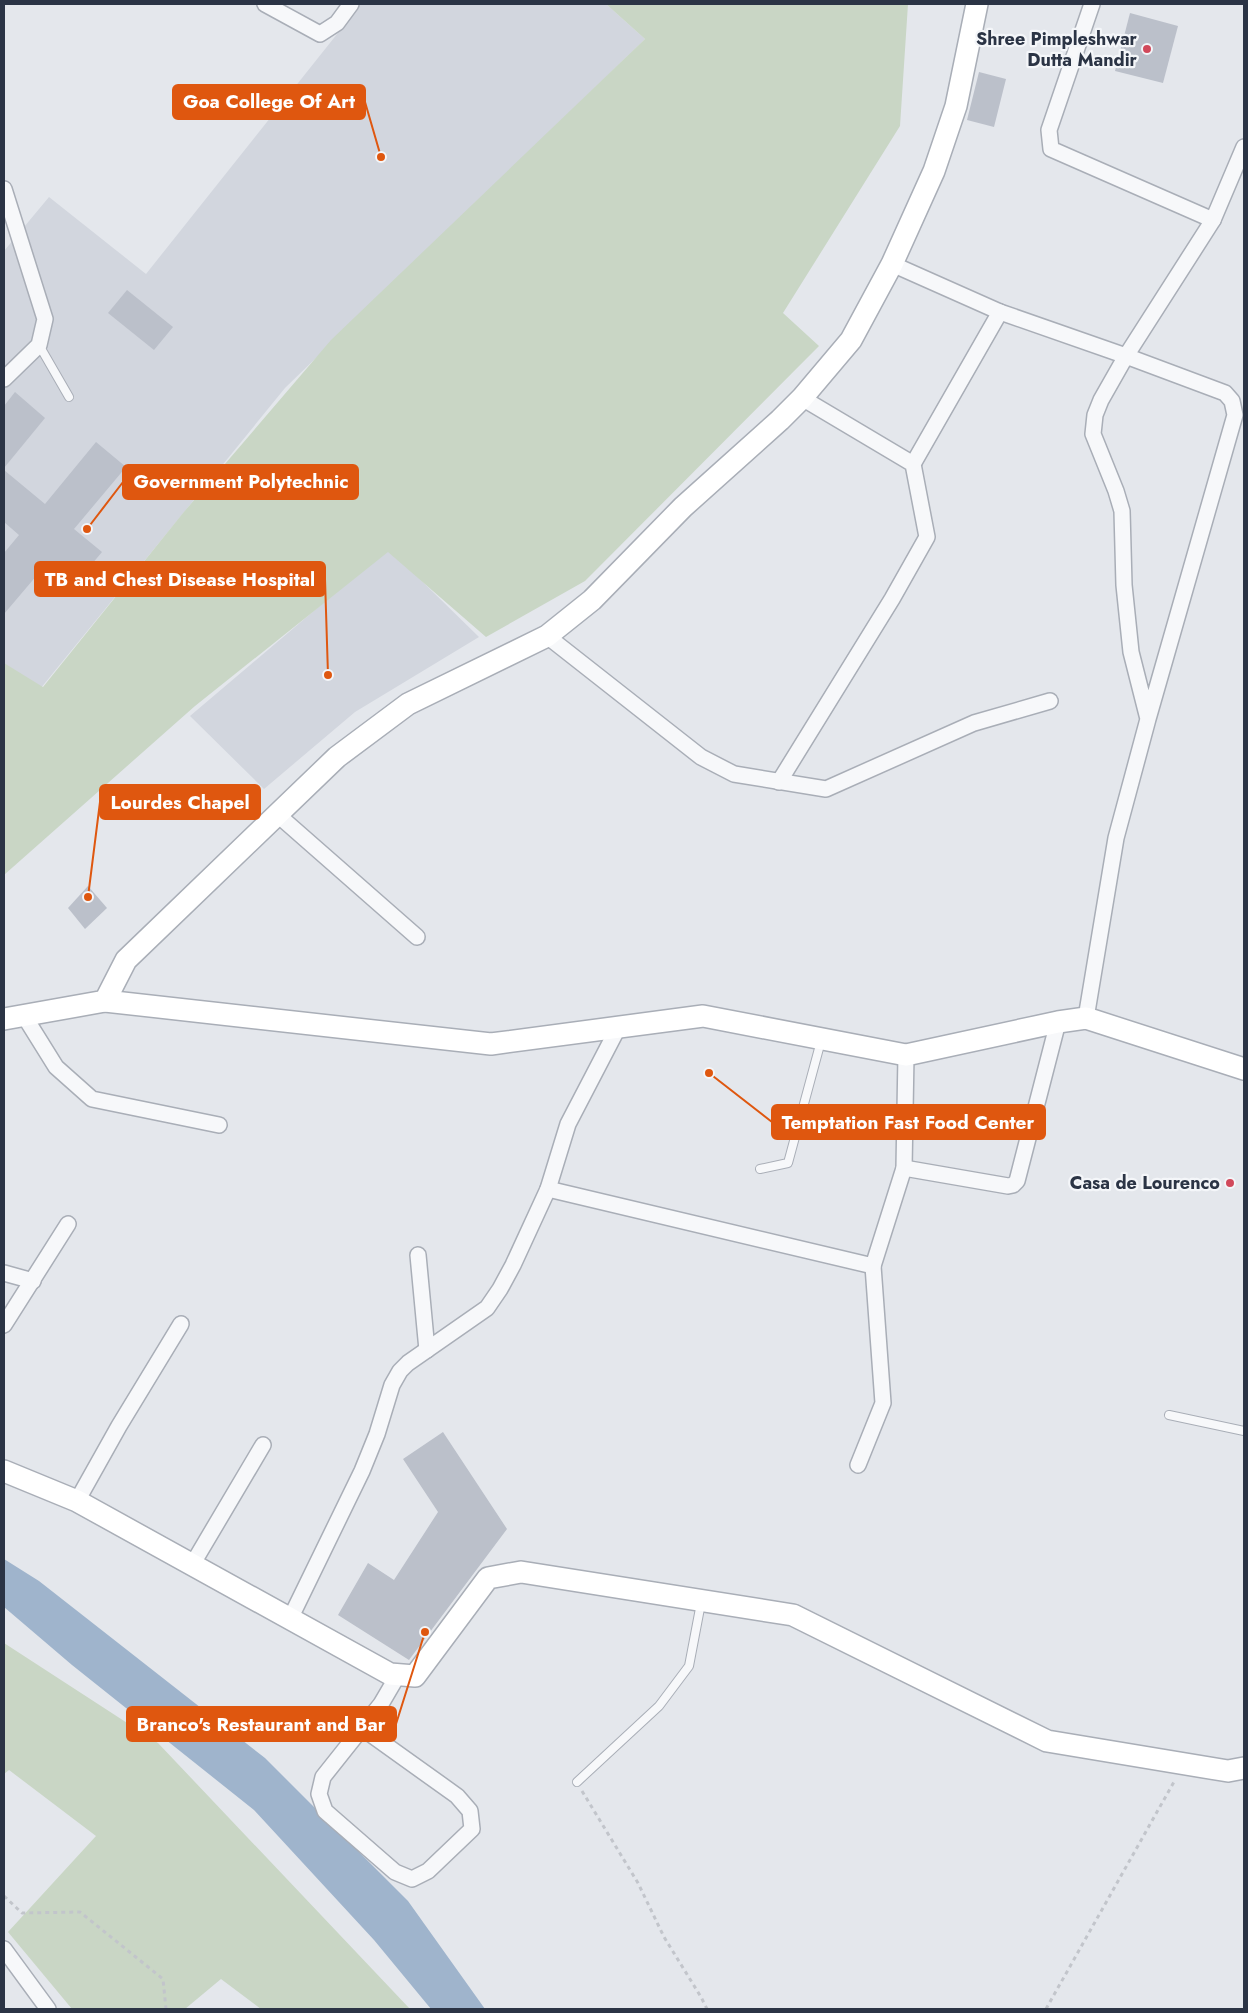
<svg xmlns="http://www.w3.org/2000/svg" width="1248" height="2013" font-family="Jost,sans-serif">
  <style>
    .built { fill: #d2d6de }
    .green { fill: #c9d6c5 }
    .water { fill: #9fb4cc }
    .building { fill: #bbc0ca }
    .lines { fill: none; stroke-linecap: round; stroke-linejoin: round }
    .lane-casing { stroke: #a9aeb7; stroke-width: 10 }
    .street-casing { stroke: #a9aeb7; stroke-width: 18 }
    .secondary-casing { stroke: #a9aeb7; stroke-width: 24 }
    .path { stroke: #c2c5cb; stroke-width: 3; stroke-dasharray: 4 4; stroke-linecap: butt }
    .lane { stroke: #f7f8fa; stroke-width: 8 }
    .street { stroke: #f7f8fa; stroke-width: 15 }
    .secondary { stroke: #fff; stroke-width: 21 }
    .poi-dot { fill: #d1495b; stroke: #f4f6f9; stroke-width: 2 }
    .labels { text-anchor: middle; stroke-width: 4.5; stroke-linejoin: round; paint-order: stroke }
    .poi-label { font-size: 18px; font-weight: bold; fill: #2b3445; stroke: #f4f6f9; text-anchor: end }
    .leader { fill: none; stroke: #df570f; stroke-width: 2 }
    .callout-dot { fill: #df570f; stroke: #f4f6f9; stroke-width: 2 }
    .callout { fill: #df570f; stroke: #df570f; stroke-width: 2 }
    .callout-label { font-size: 19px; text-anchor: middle; font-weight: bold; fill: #fff }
  </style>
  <rect width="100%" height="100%" fill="#e4e7ec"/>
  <g class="built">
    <path d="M361 4H606L645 39 285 388 36 694 4 671V251L49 197 146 274Z"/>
    <path d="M388 548 479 637 355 712 264 789 190 716Z"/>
  </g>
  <g class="green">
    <path d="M606 4H908L900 126 783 313 819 346 585 581 486 637 388 552 195 706 4 875V663L43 687 183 513 331 340 645 39Z"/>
    <path d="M4 1643 158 1743 410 2009H261L221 1979 185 2009H72L8 1932 96 1836 9 1770 4 1774Z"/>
  </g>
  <path class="water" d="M4 1559 39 1581 265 1758 408 1901 485 2009H431L374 1940 254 1810 72 1665 4 1607Z"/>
  <g class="building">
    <path d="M1130 13 1178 26 1163 83 1115 71Z"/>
    <path d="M979 72 1006 79 994 127 967 120Z"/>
    <path d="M127 290 173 327 154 350 108 313Z"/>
    <path d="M15 392 45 418 4 468V406Z"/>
    <path d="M96 442 126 467 74 529 102 552 76 583 49 561 4 614V553L19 535 4 522V470L45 504Z"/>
    <path d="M88 886 107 908 85 929 68 908Z"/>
    <path d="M443 1432 507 1529 409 1660 338 1615 368 1563 394 1580 438 1512 403 1459Z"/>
  </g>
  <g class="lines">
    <g class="lane-casing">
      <g id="lane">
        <path d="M39 345 69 397"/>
        <path d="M760 1169 788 1163 821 1041"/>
        <path d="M1169 1415 1244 1431"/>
        <path d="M577 1782 659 1706 689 1666 701 1603"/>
      </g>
    </g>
    <g class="street-casing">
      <g id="street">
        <path d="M265 4 320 34 337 23 351 4"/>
        <path d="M1092 4 1049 130 1051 149 1213 220"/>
        <path d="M4 189 45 319 39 345 4 379"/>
        <path d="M892 264 1000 312 1126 356 1213 220 1244 147"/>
        <path d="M913 464 1000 312"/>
        <path d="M547 636 701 757 734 774 826 789 974 723 1050 701"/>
        <path d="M779 782 892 599 927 537 913 464 802 398"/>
        <path d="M278 815 417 937"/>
        <path d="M23 1014 56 1067 92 1099 219 1125"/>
        <path d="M1086 1018 1116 838 1148 719 1131 652 1124 585 1122 511 1116 491 1093 434 1095 415 1101 400 1126 356 1225 393 1232 401 1235 415 1148 719"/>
        <path d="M904 1168 1008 1186 1013 1185 1017 1181 1058 1022"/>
        <path d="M548 1189 873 1266 904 1168 906 1055"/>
        <path d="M418 1255 427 1350"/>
        <path d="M4 1273 33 1281"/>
        <path d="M4 1325 68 1224"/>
        <path d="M858 1465 883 1403 873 1266"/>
        <path d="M77 1501 119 1426 181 1324"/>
        <path d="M192 1565 263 1445"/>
        <path d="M290 1619 362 1471 377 1434 392 1385 400 1371 408 1363 487 1308 500 1289 513 1265 548 1189 568 1124 619 1026"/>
        <path d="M362 1728 457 1796 470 1811 472 1829 428 1871 412 1879 395 1872 325 1811 319 1794 323 1777 381 1704 398 1675"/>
        <path d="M4 1949 48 2009"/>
      </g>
    </g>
    <g class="secondary-casing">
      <g id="secondary">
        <path d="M105 1001 491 1044 703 1016 906 1055 1058 1022 1086 1018 1244 1069"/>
        <path d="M4 1019 105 1001 126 960 337 757 408 704 547 636 592 600 683 507 780 420 802 398 851 340 892 264 934 171 956 106 977 4"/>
        <path d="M4 1471 77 1501 390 1674 415 1676 488 1578 521 1572 793 1615 1047 1741 1228 1771 1244 1768"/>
      </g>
    </g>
    <g class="path">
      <path d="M582 1791 638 1883 664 1937 701 1997 707 2009"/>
      <path d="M4 1896 22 1913 80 1912 163 1979 166 2009"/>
      <path d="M1046 2009 1175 1780"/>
    </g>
    <use href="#lane" class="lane"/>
    <use href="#street" class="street"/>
    <use href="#secondary" class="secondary"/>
  </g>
  <g class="poi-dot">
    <circle cx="1147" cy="49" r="5"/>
    <circle cx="1230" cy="1183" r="5"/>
  </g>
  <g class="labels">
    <g class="poi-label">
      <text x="1137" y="45">Shree Pimpleshwar<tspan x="1137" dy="21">Dutta Mandir</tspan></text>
      <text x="1220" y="1189">Casa de Lourenco</text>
    </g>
  </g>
  <path class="leader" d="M381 157L365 102M87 529L123 482M328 675L325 579M88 897L100 802M709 1073L772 1122M425 1632L396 1724"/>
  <g class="callout-dot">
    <circle cx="381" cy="157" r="5"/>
    <circle cx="87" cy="529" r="5"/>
    <circle cx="328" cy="675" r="5"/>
    <circle cx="88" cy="897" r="5"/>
    <circle cx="709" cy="1073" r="5"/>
    <circle cx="425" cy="1632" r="5"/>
  </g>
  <g class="callout">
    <rect x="173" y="85" width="192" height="34" rx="5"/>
    <rect x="123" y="465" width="235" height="34" rx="5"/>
    <rect x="35" y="562" width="290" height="34" rx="5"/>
    <rect x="100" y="785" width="160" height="34" rx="5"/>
    <rect x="772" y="1105" width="273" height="34" rx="5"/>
    <rect x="127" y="1707" width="269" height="34" rx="5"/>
  </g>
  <g class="callout-label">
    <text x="269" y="108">Goa College Of Art</text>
    <text x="241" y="488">Government Polytechnic</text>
    <text x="180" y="586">TB and Chest Disease Hospital</text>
    <text x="180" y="809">Lourdes Chapel</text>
    <text x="908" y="1129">Temptation Fast Food Center</text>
    <text x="261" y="1731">Branco's Restaurant and Bar</text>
  </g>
  <rect width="1248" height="2013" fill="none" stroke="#2b3445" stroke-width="10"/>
</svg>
